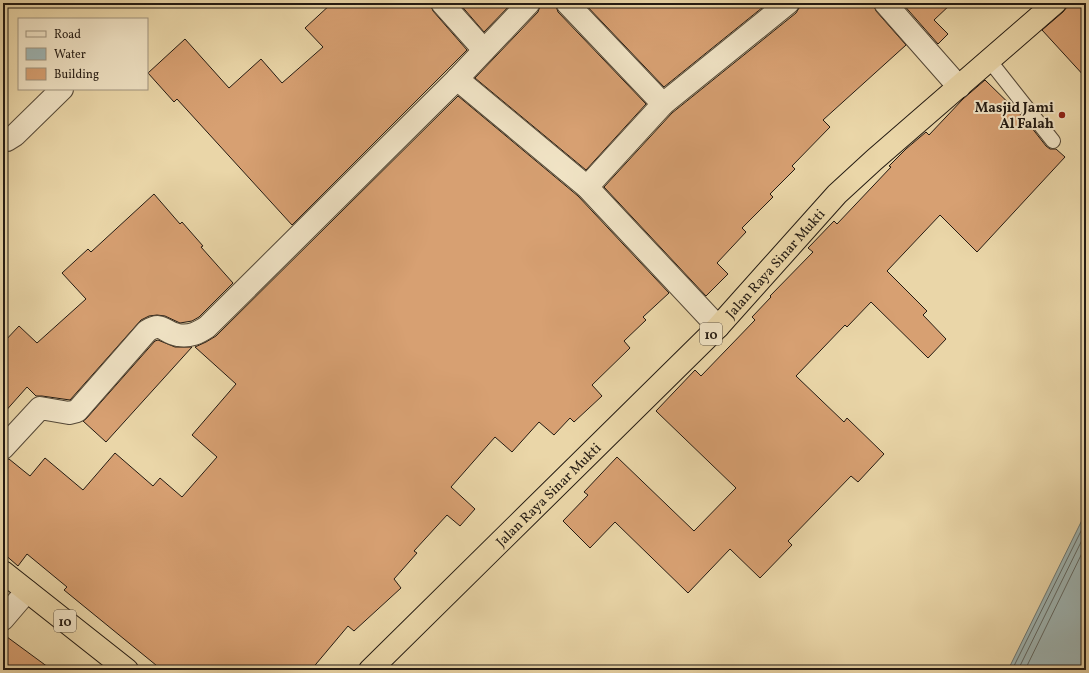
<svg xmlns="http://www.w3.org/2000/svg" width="1089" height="673" font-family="Vollkorn,serif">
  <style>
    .water { fill: #9eb6b5; stroke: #6d7874 }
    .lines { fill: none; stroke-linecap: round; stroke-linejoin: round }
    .shore { stroke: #606864; stroke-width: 1 }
    .building { fill: #d7a072; stroke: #231a12 }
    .lane-casing { stroke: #554938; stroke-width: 16 }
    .street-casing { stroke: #554938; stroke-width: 24 }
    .highway-casing { stroke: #231a12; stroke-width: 24 }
    .lane { stroke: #f1e4c6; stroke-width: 14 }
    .street { stroke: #f1e4c6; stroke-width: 22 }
    .highway { stroke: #ead6a8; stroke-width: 22 }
    .poi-dot { fill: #8f2418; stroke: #f1e4c6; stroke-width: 1.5 }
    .labels { text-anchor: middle; stroke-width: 4; stroke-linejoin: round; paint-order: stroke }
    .shield { fill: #f1e4c6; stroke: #615748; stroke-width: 1 }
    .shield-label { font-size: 13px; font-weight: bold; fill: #231a12 }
    .poi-label { font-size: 14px; font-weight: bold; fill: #231a12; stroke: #f1e4c6; text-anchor: end }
    .street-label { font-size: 14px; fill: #231a12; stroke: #f1e4c6 }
  </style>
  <rect width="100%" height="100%" fill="#ead6a8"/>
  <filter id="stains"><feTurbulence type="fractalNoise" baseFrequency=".005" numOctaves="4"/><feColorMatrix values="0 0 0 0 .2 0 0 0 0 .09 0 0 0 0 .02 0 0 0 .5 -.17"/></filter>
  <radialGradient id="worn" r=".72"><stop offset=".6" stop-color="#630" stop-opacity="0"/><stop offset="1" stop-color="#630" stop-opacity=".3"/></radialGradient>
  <path class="water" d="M1086 512V670H1008Z"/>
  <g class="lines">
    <g class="shore">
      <path d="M1012 670 1086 521"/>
      <path d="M1018 670 1086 532"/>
      <path d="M1025 670 1086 545"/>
    </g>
  </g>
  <g class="building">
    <path d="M332 3H430L433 11 467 50 292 225 177 99 174 102 148 73 185 39 229 88 261 59 282 83 323 47 305 28Z"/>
    <path d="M459 3H512L484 32Z"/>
    <path d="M541 3H555L558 12 646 104 586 170 475 78 538 12Z"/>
    <path d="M584 3H768L664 87Z"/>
    <path d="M800 3H873L876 11 906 45 823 120 830 127 792 166 795 169 770 194 773 197 742 228 746 232 717 263 728 274 706 296 604 187 672 113 796 13 799 8Z"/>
    <path d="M902 3H952L934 20 948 34 938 44Z"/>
    <path d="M1067 3H1086V78L1042 30 1063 12 1067 7Z"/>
    <path d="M985 80 1024 118 1046 146 1050 149H1056L1065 157 977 252 940 215 887 271 927 311 923 315 946 339 928 358 871 302 847 327 845 325 796 376 844 422 847 418 884 454 858 482 851 476 788 541 792 545 760 578 730 549 688 593 615 522 590 548 563 521 588 495 584 492 617 457 694 531 736 488 656 411 695 370 701 376 755 320 752 317 771 297 770 296 813 252 808 248 834 221 837 224 891 167 889 166 906 149 926 132 929 135 963 99Z"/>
    <path d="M458 96 578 196 669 293 643 317 646 320 624 341 630 348 592 385 602 396 574 422 570 418 554 435 539 422 512 452 495 437 451 487 475 509 460 526 447 515 414 551 417 553 394 579 401 588 354 631 348 626 311 670H162L64 590 67 587 27 554 18 566 3 553V460L9 459 30 476 45 458 83 490 115 453 153 486 160 478 182 497 217 457 192 435 236 384 195 347 206 342 216 336Z"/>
    <path d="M154 194 180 224 182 222 203 246 201 247 233 283 199 317 192 321 180 323 165 316 157 315 149 316 141 320 70 400 42 396H36L27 387 3 414V343L19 326 37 343 86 299 62 273 88 249 91 252Z"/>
    <path d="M158 340 175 347H192L106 442 83 421 86 419 155 341Z"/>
    <path d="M3 634 52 670H3Z"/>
  </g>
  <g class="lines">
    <g class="lane-casing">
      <path id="lane" d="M989 60 1053 141"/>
    </g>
    <g class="street-casing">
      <g id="street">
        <path d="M442 3 484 50"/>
        <path d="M567 3 663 104"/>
        <path d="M885 3 959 87"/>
        <path d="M457 79 587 187 718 327"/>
        <path d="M3 139 7 140 15 135 62 89"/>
        <path d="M587 187 663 104 788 3"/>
        <path d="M3 448 40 408 69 413 77 411 147 331C163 321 164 333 178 335 190 337 198 333 207 327L457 79 529 3"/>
        <path d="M3 619 27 591"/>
      </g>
    </g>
    <g class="highway-casing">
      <g id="highway">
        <path d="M3 572 127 670"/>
        <path id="s1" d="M370 670 718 327 837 194 874 160 1055 3"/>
      </g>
    </g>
    <use href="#lane" class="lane"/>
    <use href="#street" class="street"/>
    <use href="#highway" class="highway"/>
  </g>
  <circle class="poi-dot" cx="1062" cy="115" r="4"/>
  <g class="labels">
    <g class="shield">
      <rect x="700" y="323" width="22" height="22" rx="3"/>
      <rect x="54" y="610" width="22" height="22" rx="3"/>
    </g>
    <g class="shield-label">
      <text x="711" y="339">10</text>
      <text x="65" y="626">10</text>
    </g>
    <g class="poi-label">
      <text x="1054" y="112">Masjid Jami<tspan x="1054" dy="16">Al Falah</tspan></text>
    </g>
    <g class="street-label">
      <text dy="5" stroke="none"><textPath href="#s1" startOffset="574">Jalan Raya Sinar Mukti</textPath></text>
      <text dy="5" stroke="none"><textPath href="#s1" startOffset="250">Jalan Raya Sinar Mukti</textPath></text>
    </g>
  </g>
  <rect width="1089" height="673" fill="none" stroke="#ead6a8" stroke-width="16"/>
  <rect x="4" y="4" width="1081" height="665" fill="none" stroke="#231a12" stroke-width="2"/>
  <rect x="8" y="8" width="1073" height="657" fill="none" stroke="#231a12"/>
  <rect x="18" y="18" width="130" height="72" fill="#f1e4c6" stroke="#9f937e"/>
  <rect x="26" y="31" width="20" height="6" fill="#f1e4c6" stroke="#9f937e"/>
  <text x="54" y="38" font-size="12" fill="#231a12">Road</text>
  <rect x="26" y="48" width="20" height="12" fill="#9eb6b5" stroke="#9f937e"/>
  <text x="54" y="58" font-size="12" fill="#231a12">Water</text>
  <rect x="26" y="68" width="20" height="12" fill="#d7a072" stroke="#9f937e"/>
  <text x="54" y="78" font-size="12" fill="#231a12">Building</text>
  <rect width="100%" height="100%" filter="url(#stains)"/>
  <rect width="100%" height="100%" fill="url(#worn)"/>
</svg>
